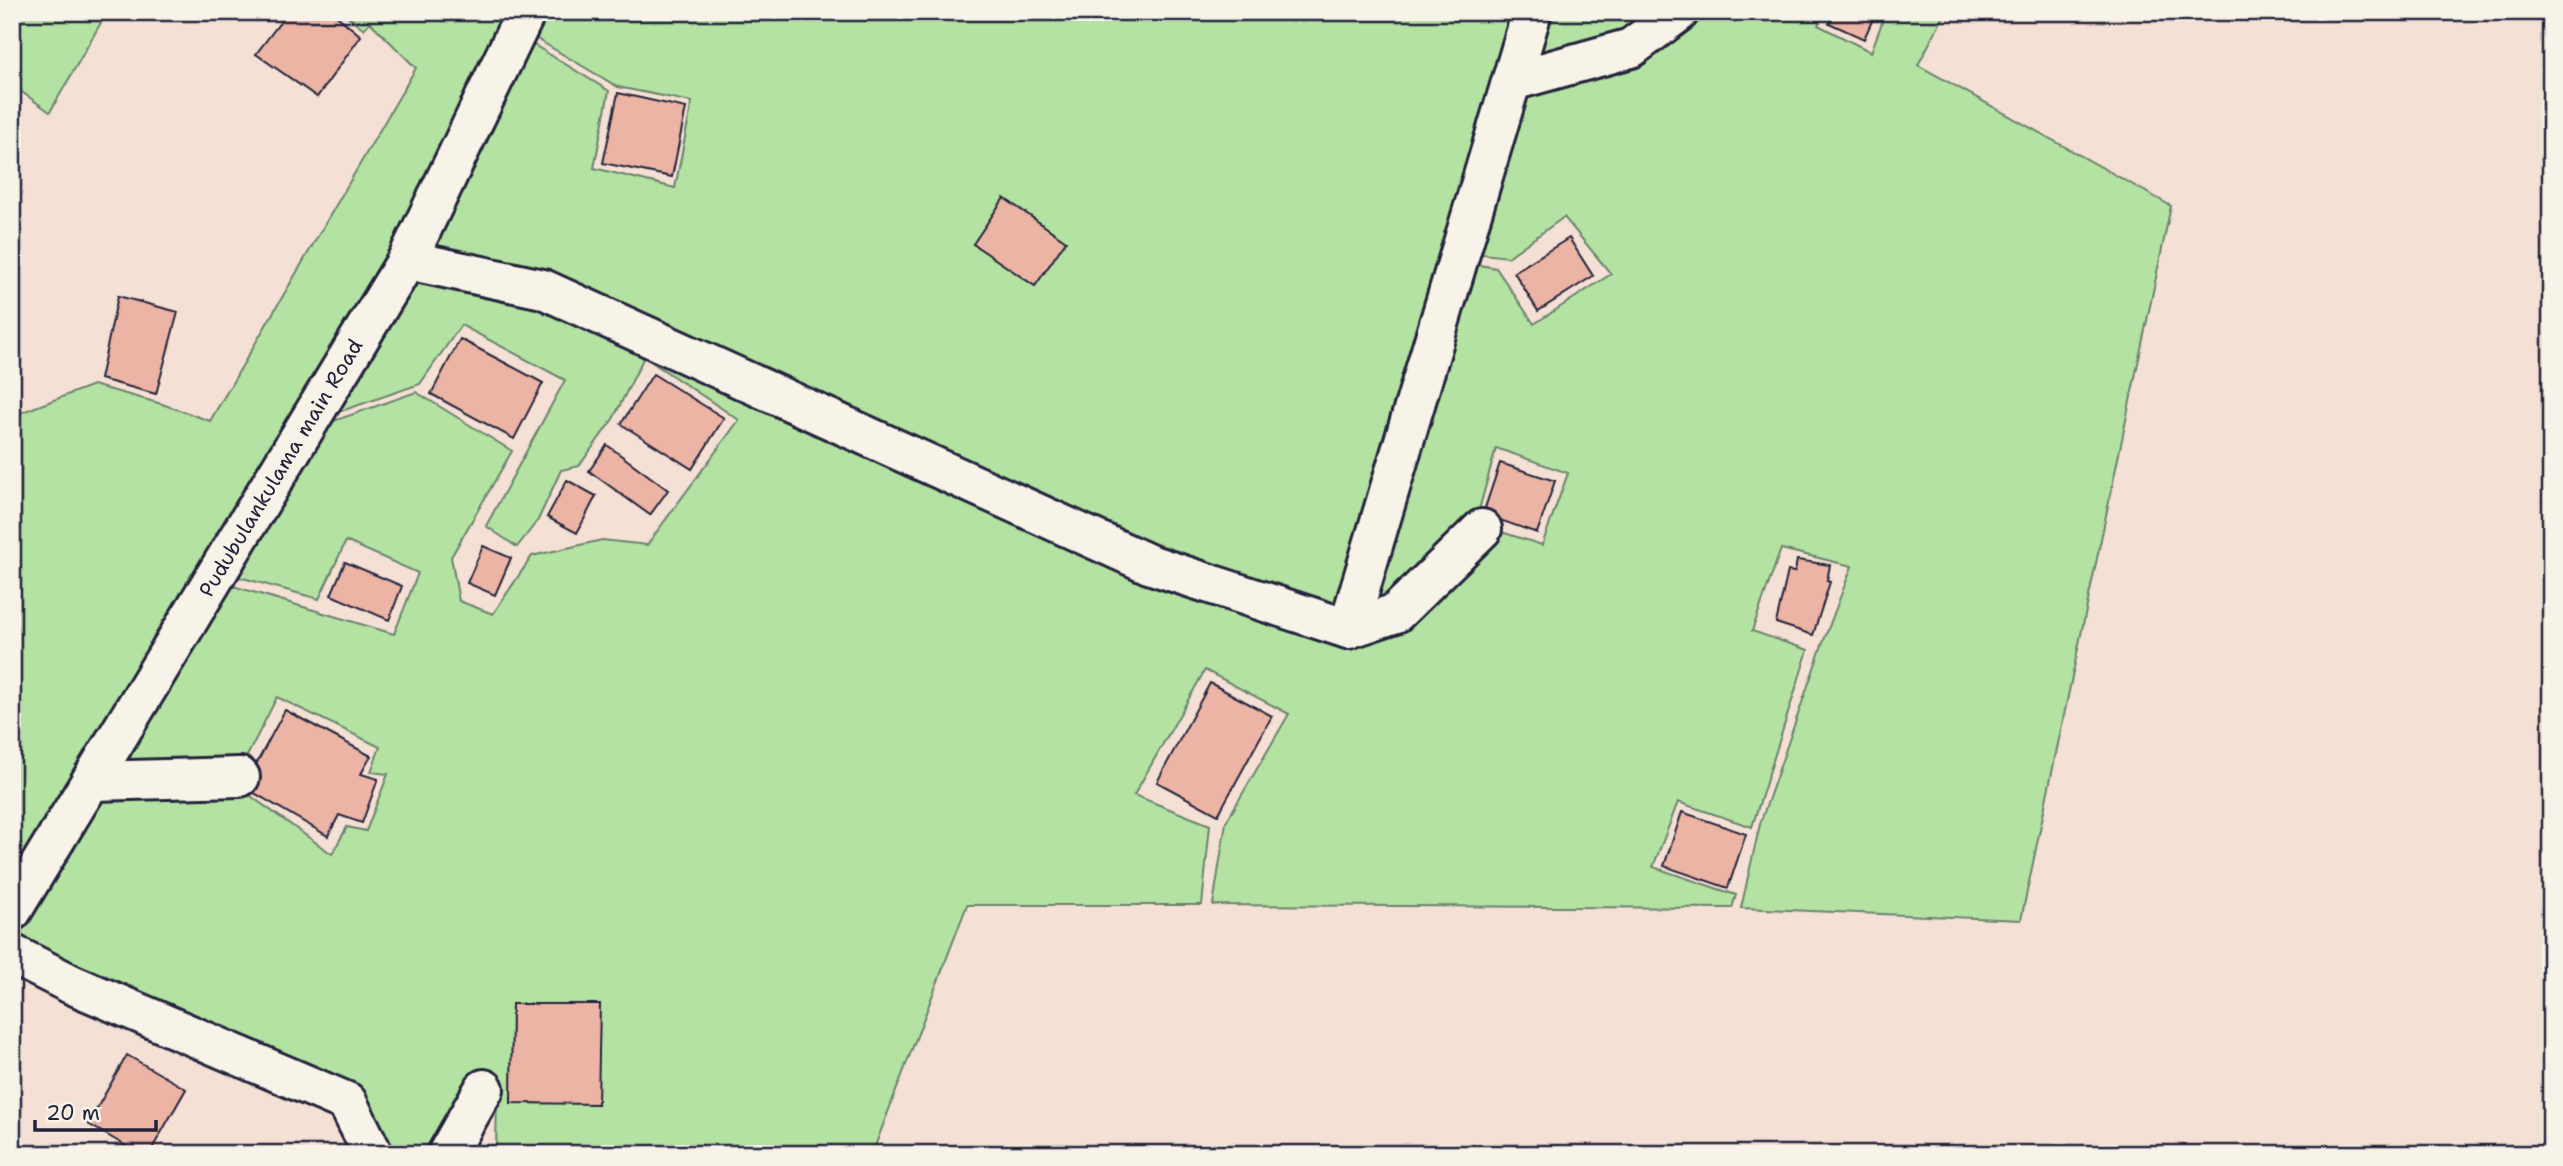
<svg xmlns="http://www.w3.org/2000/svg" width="2563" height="1166" font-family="'Shantell Sans',sans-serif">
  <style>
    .green { fill: #b3e2a2; stroke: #6a826e; stroke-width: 2 }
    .building { fill: #ecb4a4; stroke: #22223b; stroke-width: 2 }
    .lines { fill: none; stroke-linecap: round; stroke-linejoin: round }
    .street-casing { stroke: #22223b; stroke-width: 44 }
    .street { stroke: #f7f3e8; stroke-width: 38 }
    .labels { text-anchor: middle; stroke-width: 5; stroke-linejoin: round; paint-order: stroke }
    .street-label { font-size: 21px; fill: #22223b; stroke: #f7f3e8 }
  </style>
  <rect width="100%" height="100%" fill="#f4e0d4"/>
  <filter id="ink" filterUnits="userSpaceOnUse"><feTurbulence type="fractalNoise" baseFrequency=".0143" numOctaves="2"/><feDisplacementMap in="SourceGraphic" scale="14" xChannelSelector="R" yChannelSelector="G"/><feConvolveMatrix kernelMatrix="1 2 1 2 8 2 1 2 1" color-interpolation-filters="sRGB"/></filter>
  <g filter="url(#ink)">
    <g class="green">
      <path d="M12 12H107L50 112 12 85Z"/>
      <path d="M342 12H487L510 28 434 196 12 889V416L93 385 162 404 210 421 416 68 370 22 364 29Z"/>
      <path d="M536 12H1522L1346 623 412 258 521 37 609 91 594 168 675 188 692 102 618 87 525 32Z"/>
      <path d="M1538 12H1668L1521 75Z"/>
      <path d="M1741 12H1824L1818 25 1871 52 1886 12H1946L1918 65 2171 206 2021 920 1741 908 1760 824 1821 648 1852 566 1781 549 1752 631 1808 650 1752 827 1678 802 1653 867 1736 895 1732 908 1213 905 1226 822 1289 714 1205 670 1134 795 1210 825 1202 905H967L872 1154H496L497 1089 482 1080 439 1154H383L353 1096 153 1018 12 947V922L97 787H238L332 854 347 827 366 831 388 774 371 772 380 747 277 697 241 768 106 774 223 583 394 634 418 573 346 541 319 599 228 574 325 424 416 392 512 451 451 557 459 601 493 614 532 556 602 540 647 545 739 420 644 357 613 419 579 466 561 470 538 520 517 547 486 526 565 380 461 325 420 384 330 415 413 268 540 295 735 382 905 469 1152 575 1345 638 1398 622 1489 528 1542 545 1568 473 1496 448 1476 521 1392 609 1357 618 1463 262 1496 268 1534 324 1611 274 1564 217 1508 257 1466 252 1517 88 1635 54 1692 16Z"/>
    </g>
    <g class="building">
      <path d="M288 12H332L361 36 317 97 256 54Z"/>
      <path d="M1834 12H1876L1864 39 1829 23Z"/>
      <path d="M618 93 686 108 672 177 603 163Z"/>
      <path d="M1004 198 1066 241 1035 286 973 244Z"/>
      <path d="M1569 238 1593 276 1538 311 1514 272Z"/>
      <path d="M118 296 178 312 156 394 100 379Z"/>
      <path d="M460 339 543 383 514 439 431 394Z"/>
      <path d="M653 374 724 418 692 469 621 424Z"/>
      <path d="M607 445 668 490 650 515 589 471Z"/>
      <path d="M1500 463 1555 481 1537 533 1483 514Z"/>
      <path d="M567 480 596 496 577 533 547 517Z"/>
      <path d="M483 546 511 558 495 595 467 583Z"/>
      <path d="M1797 560 1830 565 1827 581 1830 582 1813 635 1776 623 1788 571 1795 572Z"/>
      <path d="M345 562 402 586 389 620 331 595Z"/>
      <path d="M1210 683 1272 716 1218 815 1157 782Z"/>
      <path d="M285 710 371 756 361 774 378 779 362 823 339 815 328 836 244 787Z"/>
      <path d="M1682 812 1746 834 1728 888 1664 866Z"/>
      <path d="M512 1004H600L598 1104 511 1103Z"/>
      <path d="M127 1055 186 1089 149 1154H140L88 1124Z"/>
    </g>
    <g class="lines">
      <g class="street-casing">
        <g id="street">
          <path d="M1512 81 1631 48 1679 12"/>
          <path d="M407 260 543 289 1149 564 1348 629 1532 12"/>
          <path d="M1348 629 1396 613 1482 529"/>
          <path d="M93 781 240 777"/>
          <path d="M12 911 407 260 526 12"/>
          <path d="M12 954 71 984 347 1102 373 1154"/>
          <path d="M447 1154 484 1089"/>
        </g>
      </g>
      <use href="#street" class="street"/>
    </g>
  </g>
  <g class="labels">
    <g class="street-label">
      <text transform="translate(281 468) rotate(-59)" y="7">Pudubulankulama main Road</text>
    </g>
  </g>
  <rect width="2563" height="1166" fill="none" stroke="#f7f3e8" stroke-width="42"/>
  <rect x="21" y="21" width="2521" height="1124" fill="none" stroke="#22223b" stroke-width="2.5" filter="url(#ink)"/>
  <path d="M35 1120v10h121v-10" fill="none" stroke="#22223b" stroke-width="3.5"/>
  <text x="46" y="1120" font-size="21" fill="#22223b" stroke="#f7f3e8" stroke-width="5" paint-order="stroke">20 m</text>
</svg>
